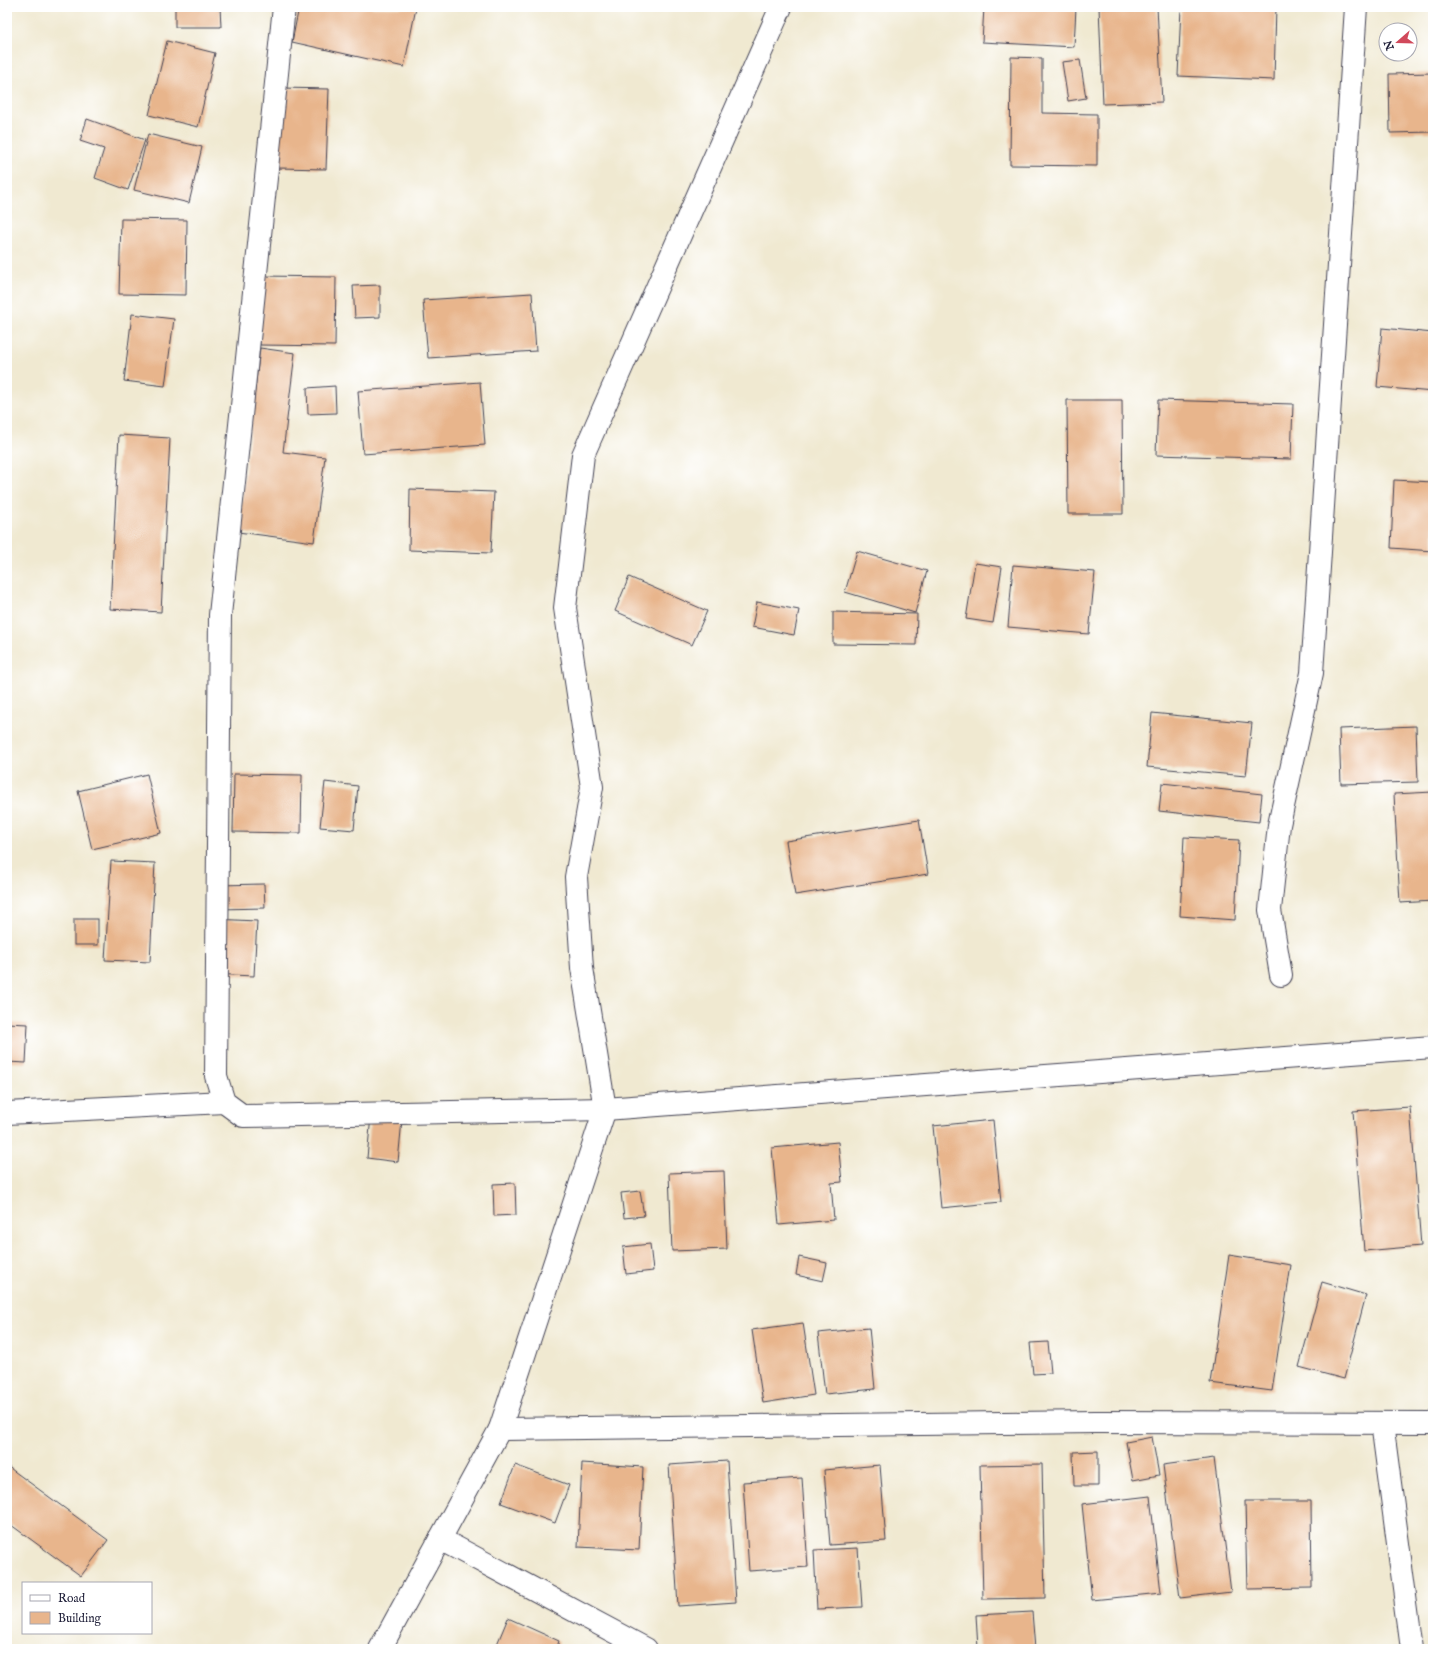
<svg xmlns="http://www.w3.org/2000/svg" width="1440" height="1656" font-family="'IM FELL English',serif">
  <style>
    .building { fill: #e8b58c }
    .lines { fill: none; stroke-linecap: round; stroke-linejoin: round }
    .street-casing { stroke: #414052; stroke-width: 24 }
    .street { stroke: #fff; stroke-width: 22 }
  </style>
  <rect width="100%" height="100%" fill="#fff"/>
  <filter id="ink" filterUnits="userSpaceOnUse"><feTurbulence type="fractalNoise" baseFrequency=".025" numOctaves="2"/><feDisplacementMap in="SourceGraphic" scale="8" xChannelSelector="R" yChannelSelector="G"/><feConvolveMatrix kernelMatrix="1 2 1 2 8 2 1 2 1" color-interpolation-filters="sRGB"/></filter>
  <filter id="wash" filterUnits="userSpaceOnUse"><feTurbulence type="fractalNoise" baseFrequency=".012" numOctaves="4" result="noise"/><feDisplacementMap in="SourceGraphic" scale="16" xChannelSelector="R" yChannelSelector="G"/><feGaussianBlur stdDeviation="0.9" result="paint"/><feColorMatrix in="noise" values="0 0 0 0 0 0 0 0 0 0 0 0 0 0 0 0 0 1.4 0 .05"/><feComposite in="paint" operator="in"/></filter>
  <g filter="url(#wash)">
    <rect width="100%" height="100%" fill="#f0e9d1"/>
    <g id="blocks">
      <g class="building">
        <path d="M175 7H220L221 27H175Z"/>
        <path d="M299 7 416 8 404 67 292 42Z"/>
        <path d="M984 7H1076L1074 47 982 42Z"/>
        <path d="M1099 7H1157L1162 102 1103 104Z"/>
        <path d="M1181 7H1276L1274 80 1178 76Z"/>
        <path d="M167 41 215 53 198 127 149 115Z"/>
        <path d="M1011 57 1042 58V113L1097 114V166L1010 165Z"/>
        <path d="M1080 60 1086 98 1068 101 1062 62Z"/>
        <path d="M1433 73V132L1390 133 1389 74Z"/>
        <path d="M281 88 329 89 326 169 278 168Z"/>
        <path d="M87 119 145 140 128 190 95 178 104 149 80 141Z"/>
        <path d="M148 134 202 147 189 203 134 190Z"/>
        <path d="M121 219 187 220 186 295 119 294Z"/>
        <path d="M261 276 336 277 335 346 260 345Z"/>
        <path d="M380 285V317L355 318 353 286Z"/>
        <path d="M532 293 536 351 428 358 423 300Z"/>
        <path d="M132 314 174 319 165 386 124 381Z"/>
        <path d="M1382 328 1433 333V392L1377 387Z"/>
        <path d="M260 348 295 353 283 452 325 457 314 542 238 532Z"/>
        <path d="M480 382 485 445 363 454 358 391Z"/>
        <path d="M335 386 336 413 308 414 307 388Z"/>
        <path d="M1067 400H1122L1123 514H1068Z"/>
        <path d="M1158 400 1293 404 1291 459 1156 455Z"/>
        <path d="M119 435 170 438 161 612 110 609Z"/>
        <path d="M1394 480 1433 482V551L1391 548Z"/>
        <path d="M410 489 494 492 491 553 409 550Z"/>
        <path d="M857 551 927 571 915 613 845 592Z"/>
        <path d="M975 563 1002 567 993 623 966 619Z"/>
        <path d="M1013 565 1095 572 1089 634 1008 627Z"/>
        <path d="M629 577 707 611 692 645 615 611Z"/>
        <path d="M757 602 799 610 794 635 752 627Z"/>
        <path d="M833 612 917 614 916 645 833 644Z"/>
        <path d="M1152 713 1252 723 1246 776 1147 767Z"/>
        <path d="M1416 726 1418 782 1341 784 1339 729Z"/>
        <path d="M147 774 161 833 92 849 78 791Z"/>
        <path d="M234 774 302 775 301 833 233 832Z"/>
        <path d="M325 782 358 786 354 830 320 827Z"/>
        <path d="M1162 783 1262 794 1259 822 1159 811Z"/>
        <path d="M1433 792V901L1400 903 1394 794Z"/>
        <path d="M919 820 928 874 795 895 786 841Z"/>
        <path d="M1184 837 1239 840 1235 920 1180 916Z"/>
        <path d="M111 861 155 863 150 962 105 960Z"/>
        <path d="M264 884 265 908 220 909 219 885Z"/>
        <rect x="74" y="919" width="24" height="26"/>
        <path d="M213 919 257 921 254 976 211 974Z"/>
        <path d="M7 1023 28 1024 26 1063 7 1062Z"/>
        <path d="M1410 1107 1421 1246 1364 1251 1353 1111Z"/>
        <path d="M371 1116 402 1120 398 1162 367 1158Z"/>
        <path d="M993 1120 1001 1202 941 1208 933 1126Z"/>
        <path d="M838 1142 842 1182 831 1183 834 1220 779 1225 772 1148Z"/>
        <path d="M724 1171 727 1249 672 1251 669 1173Z"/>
        <path d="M515 1183 516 1215 494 1216 493 1184Z"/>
        <path d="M640 1191 644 1216 624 1218 621 1193Z"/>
        <path d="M650 1244 653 1271 626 1274 623 1247Z"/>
        <path d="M1229 1255 1291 1265 1272 1391 1210 1383Z"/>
        <path d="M799 1257 827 1263 823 1281 796 1275Z"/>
        <path d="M1322 1282 1366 1295 1344 1379 1299 1367Z"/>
        <path d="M803 1323 814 1395 763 1403 752 1330Z"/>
        <path d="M869 1328 875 1389 825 1394 818 1333Z"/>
        <path d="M1048 1342 1051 1373 1033 1374 1030 1343Z"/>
        <path d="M1152 1437 1159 1475 1133 1480 1126 1442Z"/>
        <path d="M1098 1451V1486H1074L1073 1452Z"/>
        <path d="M1214 1458 1231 1592 1180 1598 1163 1465Z"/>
        <path d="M727 1461 736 1602 678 1606 669 1465Z"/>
        <path d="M582 1463 643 1467 639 1550 578 1547Z"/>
        <path d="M1042 1464 1045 1598 983 1599 980 1465Z"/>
        <path d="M515 1465 569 1485 555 1523 501 1503Z"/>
        <path d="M880 1465 886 1541 830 1545 824 1470Z"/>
        <path d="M7 1466 108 1540 81 1576 7 1522Z"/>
        <path d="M802 1478 808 1567 749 1571 743 1482Z"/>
        <path d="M1150 1496 1161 1593 1092 1600 1082 1504Z"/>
        <path d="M1245 1501H1311L1312 1588 1247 1589Z"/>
        <path d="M858 1548 862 1607 817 1609 814 1550Z"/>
        <path d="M1032 1612 1035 1649H978L976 1615Z"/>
        <path d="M508 1618 559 1641 556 1649H495Z"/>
      </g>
    </g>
  </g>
  <g filter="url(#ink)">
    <use href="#blocks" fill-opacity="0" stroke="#414052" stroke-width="1"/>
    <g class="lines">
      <g class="street-casing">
        <g id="street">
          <path d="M284 7 220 615 216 1076 224 1102 243 1116 605 1109 1433 1047"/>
          <path d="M1281 975 1270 910 1279 825 1312 673 1356 7"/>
          <path d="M7 1113 224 1102"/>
          <path d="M1382 1423 1412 1649"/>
          <path d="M500 1429 1096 1422 1433 1423"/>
          <path d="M440 1539 646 1649"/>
          <path d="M380 1649 500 1429 605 1109 582 968 576 877 592 787 565 608 583 455 781 7"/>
        </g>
      </g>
      <use href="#street" class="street"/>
    </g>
  </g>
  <rect width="1440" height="1656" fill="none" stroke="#fff" stroke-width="24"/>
  <rect x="22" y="1582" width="130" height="52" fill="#ffffff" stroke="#a7a7b1"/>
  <rect x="30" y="1595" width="20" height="6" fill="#ffffff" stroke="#a7a7b1"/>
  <text x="58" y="1602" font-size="12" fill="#22223b">Road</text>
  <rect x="30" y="1612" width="20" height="12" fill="#e8b58c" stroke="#a7a7b1"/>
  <text x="58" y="1622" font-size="12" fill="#22223b">Building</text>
  <g transform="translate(1398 42) rotate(250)"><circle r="19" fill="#ffffff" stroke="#a7a7b1"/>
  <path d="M0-3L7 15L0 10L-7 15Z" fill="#d1495b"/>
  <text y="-6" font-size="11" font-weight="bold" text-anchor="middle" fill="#22223b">N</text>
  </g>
</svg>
